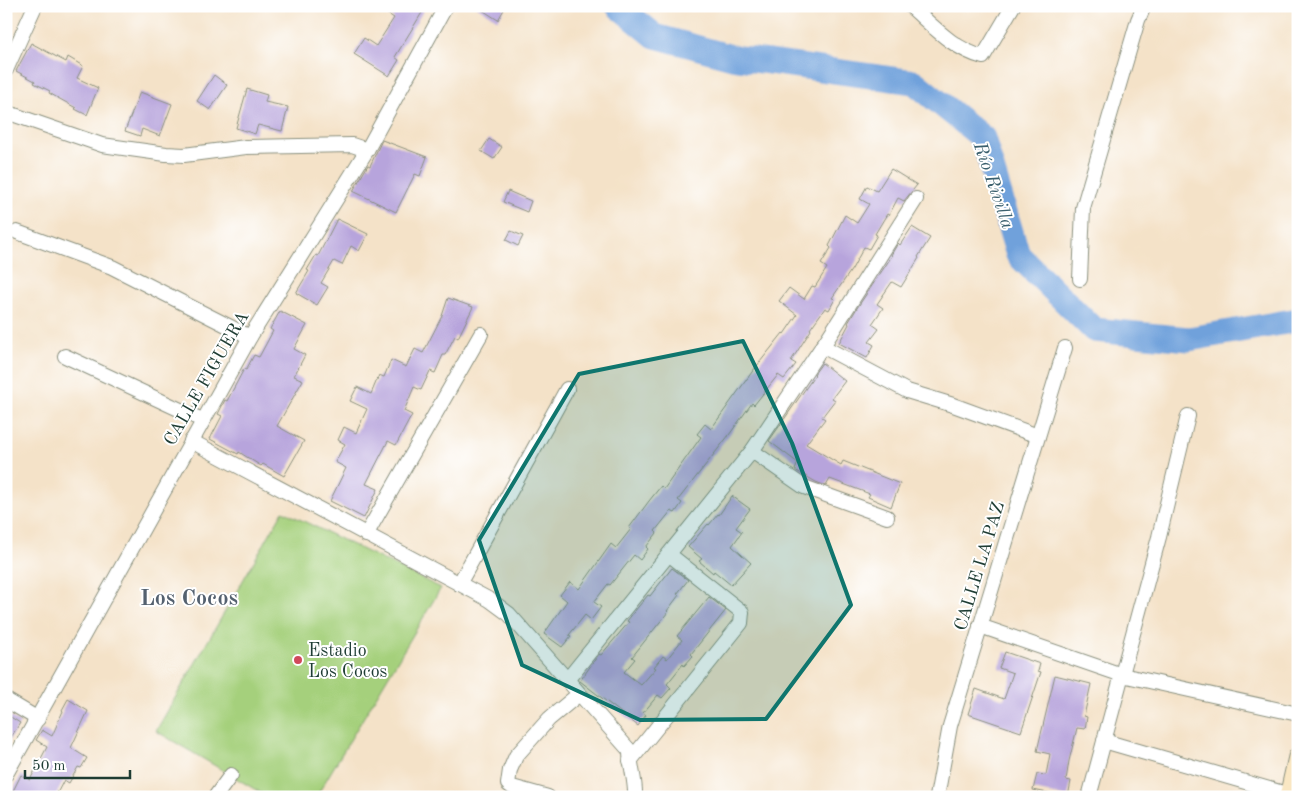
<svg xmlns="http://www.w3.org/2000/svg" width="1304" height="803" font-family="'Old Standard TT',serif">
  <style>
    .green { fill: #a5d07c; stroke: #628658 }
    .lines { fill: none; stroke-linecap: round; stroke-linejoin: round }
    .river { stroke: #70a1db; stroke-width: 25 }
    .building { fill: #b7a4dc }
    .street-casing { stroke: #8a907e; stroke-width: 16 }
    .secondary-casing { stroke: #8a907e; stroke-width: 21 }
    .street { stroke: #fff; stroke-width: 14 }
    .secondary { stroke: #fae7c3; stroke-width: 19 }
    .marked { fill: #0f766e; fill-opacity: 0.2; stroke: #0f766e; stroke-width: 4; stroke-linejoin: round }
    .poi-dot { fill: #d1495b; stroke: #fff; stroke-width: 2 }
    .labels { text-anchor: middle; stroke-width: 4; stroke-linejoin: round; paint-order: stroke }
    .street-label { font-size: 18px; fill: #1f3d34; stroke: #fff }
    .poi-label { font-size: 18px; fill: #1f3d34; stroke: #fff; text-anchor: start }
    .water-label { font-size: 19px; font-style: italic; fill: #3b606e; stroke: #fff }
    .district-label { font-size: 22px; font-weight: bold; fill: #54616f; stroke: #fff }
  </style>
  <rect width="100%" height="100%" fill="#fff"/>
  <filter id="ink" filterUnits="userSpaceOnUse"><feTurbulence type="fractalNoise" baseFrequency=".02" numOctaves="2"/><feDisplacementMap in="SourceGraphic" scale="10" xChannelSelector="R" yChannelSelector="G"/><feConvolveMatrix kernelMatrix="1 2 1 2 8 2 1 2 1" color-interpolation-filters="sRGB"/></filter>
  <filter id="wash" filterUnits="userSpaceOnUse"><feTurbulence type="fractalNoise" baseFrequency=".0096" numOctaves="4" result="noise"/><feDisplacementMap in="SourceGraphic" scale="20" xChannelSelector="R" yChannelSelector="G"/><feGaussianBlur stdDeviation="1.12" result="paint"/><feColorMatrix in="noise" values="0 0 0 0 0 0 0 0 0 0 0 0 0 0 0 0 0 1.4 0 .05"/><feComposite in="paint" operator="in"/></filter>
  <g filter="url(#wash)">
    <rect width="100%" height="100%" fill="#f4e2c8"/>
    <path class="green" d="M283 511 441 588 316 797H268L156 731Z"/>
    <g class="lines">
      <path class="river" d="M618 6 655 36 732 57 914 82 983 138 1018 255 1094 330 1189 339 1298 320"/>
    </g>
    <g id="blocks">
      <g class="building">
        <path d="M376 6H426L395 57 399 60 389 76 354 54 364 38 376 46 394 18Z"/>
        <path d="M476 6H506L498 20Z"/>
        <path d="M31 43 66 62 68 57 83 66 77 78 98 88 87 115 75 109 76 108 49 93 50 91 34 83 35 81 16 71Z"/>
        <path d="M214 75 227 85 210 110 197 101Z"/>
        <path d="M247 89 267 95 265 102 288 107 282 131 258 125 255 134 236 128Z"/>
        <path d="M140 92 172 104 160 136 142 129 140 136 125 131Z"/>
        <path d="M489 139 502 147 494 159 481 151Z"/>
        <path d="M382 140 427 157 420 176 415 174 396 212 353 191 368 165 370 166Z"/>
        <path d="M891 169 917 185 904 201 898 198 889 215 887 214 875 234 877 235 869 249 864 247 852 269 832 298 835 299 829 310 825 308 810 329 811 330 791 361 796 364 784 379 778 375 754 405 752 403 729 435 678 500 682 503 675 513 671 511 655 531 657 533 646 547 648 549 640 560 634 555 610 585 608 584 594 602 601 607 591 620 585 615 569 635 571 636 562 647 544 634 567 601 560 595 570 582 579 589 611 544 616 548 631 529 629 528 649 501 661 486 664 489 701 437 697 434 705 424 711 429 752 372 783 333 784 334 797 315 779 301 789 288 804 299 812 286 815 287 827 268 821 264 831 248 829 246 845 215 857 223 869 204 860 199 867 186 877 191Z"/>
        <path d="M508 191 531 201 527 212 503 202Z"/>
        <path d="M337 219 368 234 359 251 351 246 342 265 334 261 321 283 328 287 317 305 296 293 309 271 307 270 316 255 318 256Z"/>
        <path d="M912 227 930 238 918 257 919 258 901 287 892 282 877 304 883 308 872 324 879 329 869 342 874 345 867 358 839 343 849 324 848 323 857 308 892 256 891 255 898 243 900 245Z"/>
        <path d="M511 231 523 236 518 246 506 240Z"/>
        <path d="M448 298 473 307 458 338 455 336 445 355H443L435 373 430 371 421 390 414 387 404 411 412 415 405 428 396 445 388 441 366 484 378 489 364 518 330 501 346 468 335 462 345 444 338 440 344 427 356 433 367 409 350 401 357 387 371 394 379 375 384 377 391 360 406 367 415 349 423 353 442 316Z"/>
        <path d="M280 311 307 325 294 349 305 355 294 376 303 380 277 426 304 441 284 476 263 464 261 466 239 452 238 454 210 439 222 416 218 414 225 400 227 401 244 369 246 370 254 355 259 357 273 331 270 329Z"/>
        <path d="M822 363 845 381 832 398 835 400 822 417 825 419 806 444 841 465 843 461 900 484 891 507 868 497 870 494 830 479 826 486 816 482 795 470 798 463 769 441 815 375 814 374Z"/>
        <path d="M732 496 750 509 736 528 742 532 732 546 751 563 731 585 714 571 713 573 699 561 702 559 688 547 708 524 709 525 718 514 719 515Z"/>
        <path d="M672 568 688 580 677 594 679 595 667 611 668 612 632 657 635 659 624 672 641 685 656 668 654 667 663 656 667 659 682 640 677 636 709 597 726 610 691 654 693 656 684 666 683 664 667 684 671 688 662 698 658 695 643 713 646 715 638 726 580 681 599 654 601 655 629 622 627 621 634 612 648 595 650 596Z"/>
        <path d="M1005 652 1040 664 1038 671 1041 672 1021 732 968 714 976 689 1004 699 1013 673 999 668Z"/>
        <path d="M1055 675 1091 684 1084 716 1087 717 1085 729 1077 728 1069 761 1066 780 1071 781 1068 797 1033 790 1037 774 1046 775 1050 754 1037 751Z"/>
        <path d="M68 699 88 711 71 748 87 758 81 768 78 767 69 783 64 780 55 797H10L21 775 30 780 47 747 36 740 42 730 52 736 63 711 62 710Z"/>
        <path d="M6 714 20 723 6 745Z"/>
      </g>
    </g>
  </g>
  <g filter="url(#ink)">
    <use href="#blocks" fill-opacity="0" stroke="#8a907e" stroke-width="1"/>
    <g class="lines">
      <g class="street-casing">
        <g id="street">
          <path d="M910 6C933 26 953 49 983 57L1013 6"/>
          <path d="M6 70 35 6"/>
          <path d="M6 112 102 145 166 154 184 155 246 147 352 145 367 150"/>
          <path d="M17 232 112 267 250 337"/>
          <path d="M1080 279 1083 208 1138 20 1144 6"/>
          <path d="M822 346 907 391 953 405 1038 436"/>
          <path d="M65 356 202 420"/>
          <path d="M191 441 490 600 509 614 630 751C630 767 636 781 635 797"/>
          <path d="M752 451 804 487 887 517"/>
          <path d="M366 535 481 334"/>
          <path d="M459 584 567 389"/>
          <path d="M980 626 1122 675 1298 714"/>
          <path d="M567 680 752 451 828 338 916 199"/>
          <path d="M6 700 38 719"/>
          <path d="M1104 741 1290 795"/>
          <path d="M630 761 741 623 742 612 670 555"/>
          <path d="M6 774 250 337 367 150 446 6"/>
          <path d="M215 797 231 775"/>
          <path d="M548 797 512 787 508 784 510 770 516 756 549 719 579 694"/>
          <path d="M937 797 950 726 1065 348"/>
          <path d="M1089 797 1159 537 1188 416"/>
        </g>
      </g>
      <g class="secondary-casing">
        <path id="secondary" d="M1289 797 1298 757"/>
      </g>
      <use href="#street" class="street"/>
      <use href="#secondary" class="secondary"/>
    </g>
  </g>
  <path class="marked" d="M743 341 792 443 851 605 766 719 640 720 522 665 479 540 579 374Z"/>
  <circle class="poi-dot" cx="298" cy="660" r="5"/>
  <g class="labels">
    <g class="street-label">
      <text transform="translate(206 378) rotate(-60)" y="6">CALLE FIGUERA</text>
      <text transform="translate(979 566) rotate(-73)" y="6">CALLE LA PAZ</text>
    </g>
    <g class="poi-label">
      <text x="308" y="656">Estadio<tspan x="308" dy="21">Los Cocos</tspan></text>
    </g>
    <g class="water-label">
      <text transform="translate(995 185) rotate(71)" y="7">Río Rivilla</text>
    </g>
    <g class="district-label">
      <text x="189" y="605">Los Cocos</text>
    </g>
  </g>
  <rect width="1304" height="803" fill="none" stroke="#fff" stroke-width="25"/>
  <path d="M25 770v8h105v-8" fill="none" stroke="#1f3d34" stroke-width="2.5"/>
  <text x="32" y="770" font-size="15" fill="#1f3d34" stroke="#ffffff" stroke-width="4" paint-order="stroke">50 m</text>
</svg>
